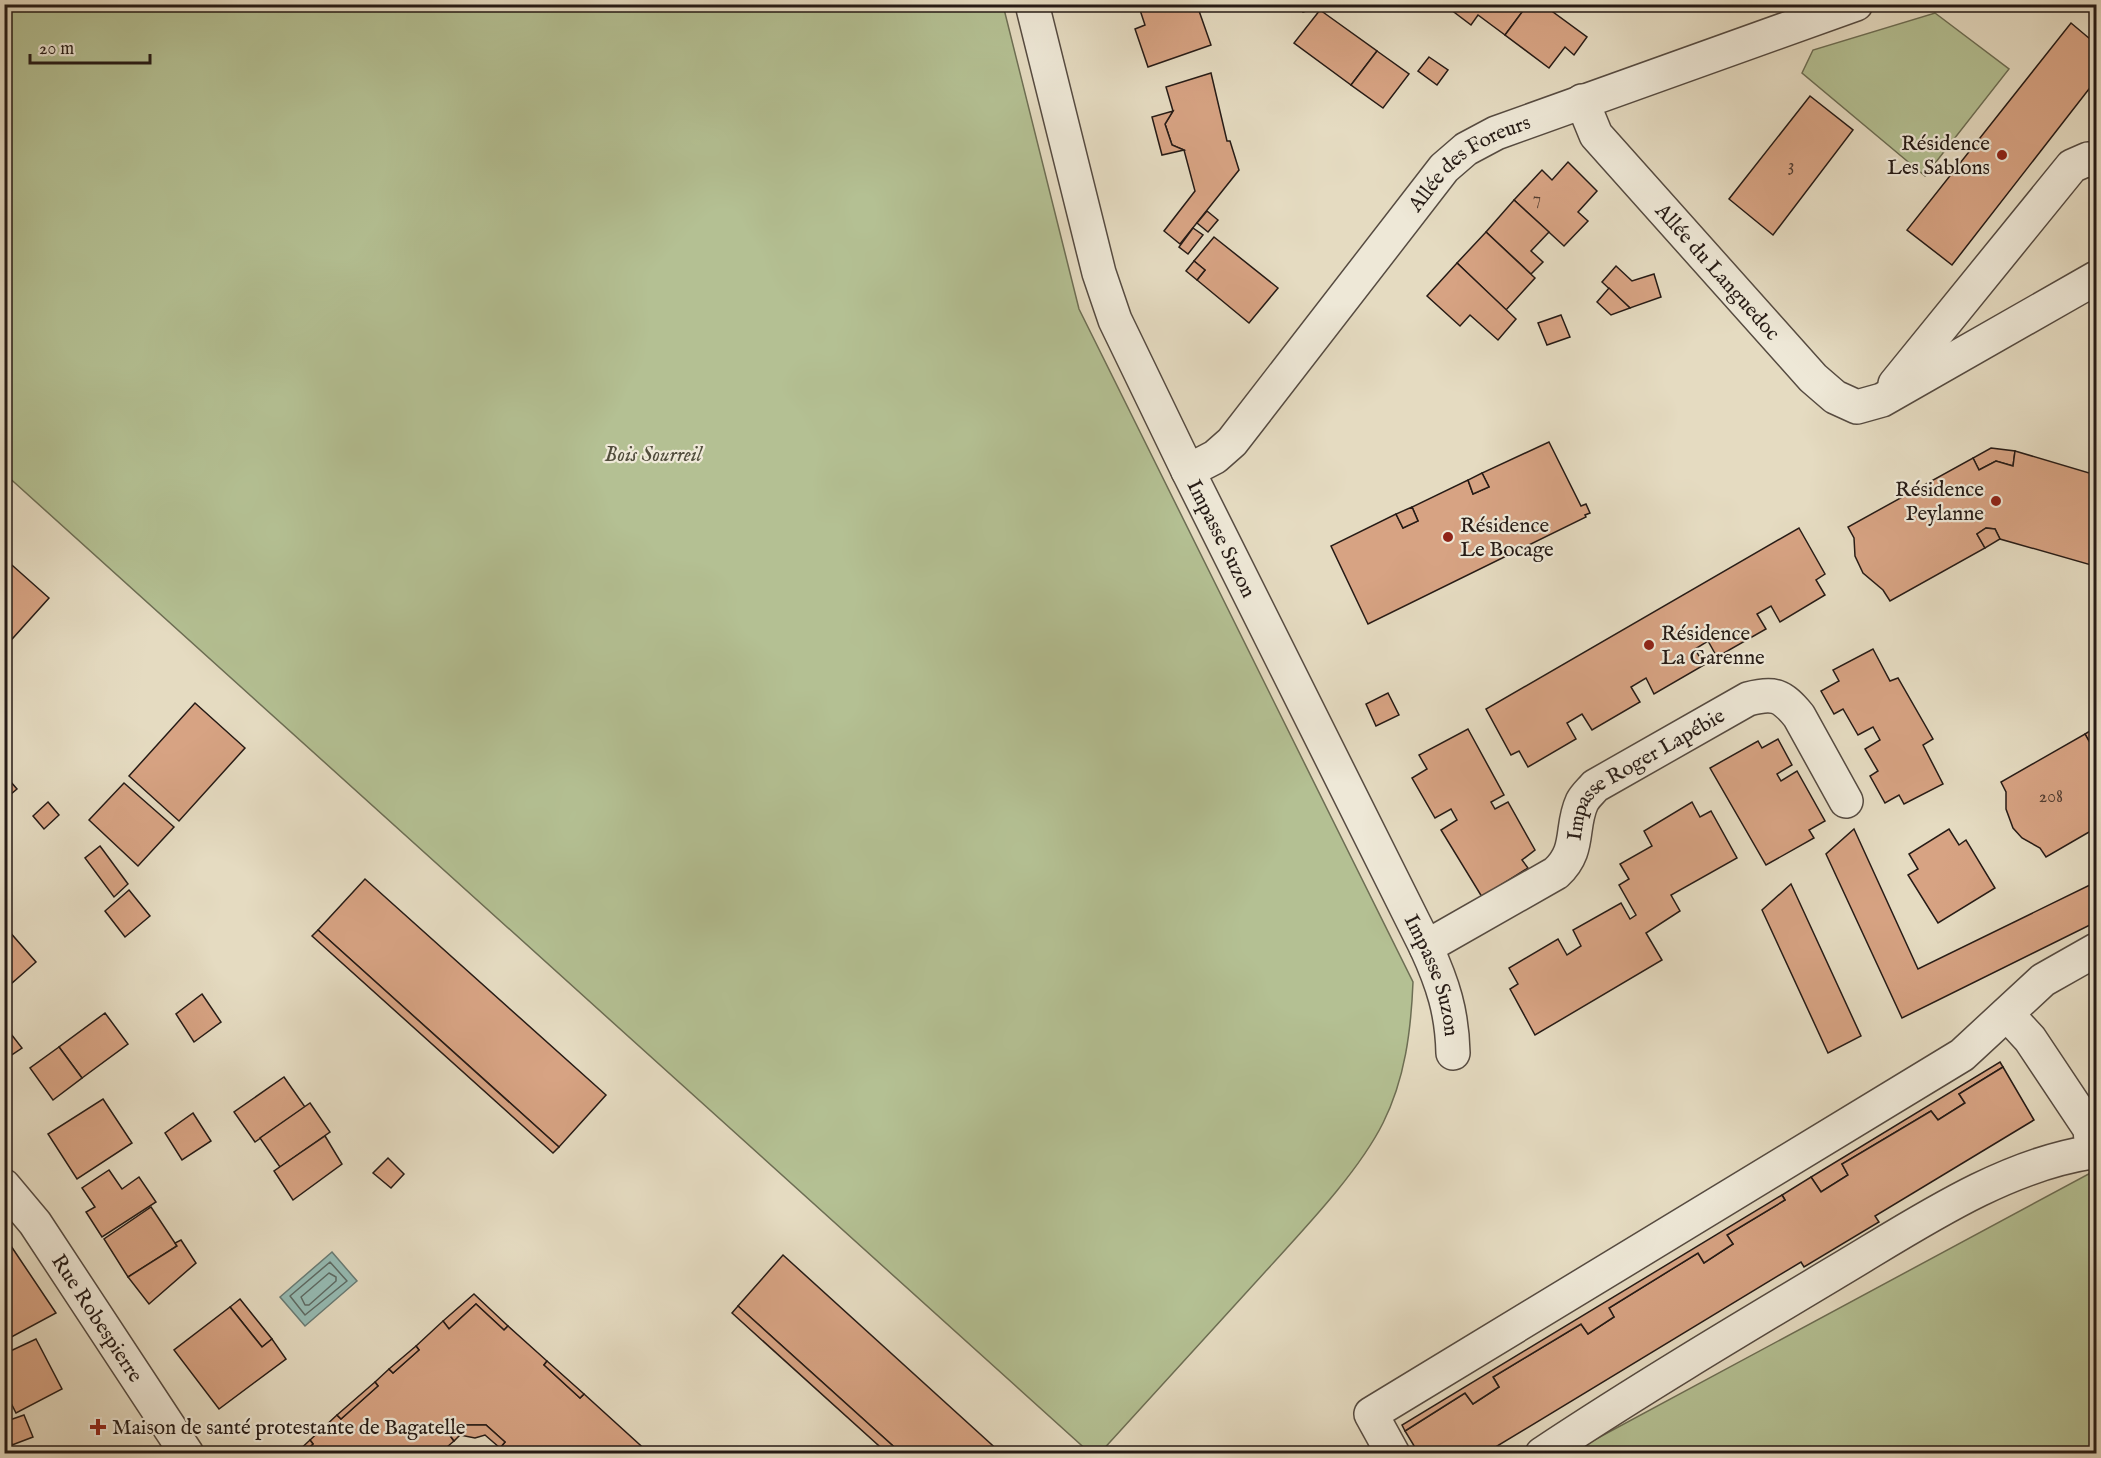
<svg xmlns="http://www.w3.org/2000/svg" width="2101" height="1458" font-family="'IM FELL English',serif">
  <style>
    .green { fill: #b4c093; stroke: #6d6e54; stroke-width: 1.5 }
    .water { fill: #96bbb3; stroke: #697b74; stroke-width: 1.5 }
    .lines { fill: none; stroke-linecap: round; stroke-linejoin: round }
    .shore { stroke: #5e6b64; stroke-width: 1.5 }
    .building { fill: #d7a383; stroke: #261b16; stroke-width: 1.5 }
    .minor-casing { stroke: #564b41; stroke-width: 36 }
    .minor { stroke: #eee8d7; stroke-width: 33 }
    .poi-dot { fill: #8f2418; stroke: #eee8d7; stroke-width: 2 }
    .labels { text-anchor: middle; stroke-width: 4.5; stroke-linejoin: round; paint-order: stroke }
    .number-label { font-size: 18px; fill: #523d31 }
    .poi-label { font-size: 21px; fill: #261b16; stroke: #eee8d7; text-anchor: start }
    .street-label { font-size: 21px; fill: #261b16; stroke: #eee8d7 }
    .park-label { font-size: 21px; font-style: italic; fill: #514d3c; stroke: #eee8d7 }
  </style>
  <rect width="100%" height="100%" fill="#e5dbc1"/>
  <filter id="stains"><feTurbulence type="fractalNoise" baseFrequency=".00333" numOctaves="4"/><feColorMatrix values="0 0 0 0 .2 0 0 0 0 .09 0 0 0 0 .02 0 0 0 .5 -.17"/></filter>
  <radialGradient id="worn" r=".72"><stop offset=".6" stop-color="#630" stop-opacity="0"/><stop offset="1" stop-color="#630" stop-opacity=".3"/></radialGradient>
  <g class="green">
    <path d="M5 4 1003 5 1079 309 1413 982C1411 1031 1405 1079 1383 1123 1358 1173 1303 1230 1265 1272 1210 1333 1155 1393 1100 1453H1090L5 474Z"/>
    <path d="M1935 13 2009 69 1925 176 1802 73 1813 50Z"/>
    <path d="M2096 1170V1453H1570Z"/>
  </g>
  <path class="water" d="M332 1252 357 1281 305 1326 280 1297Z"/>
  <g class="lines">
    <g class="shore">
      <path d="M330 1262 347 1281 305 1315 290 1296Z"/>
      <path d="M329 1273 336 1277V1281L309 1305H305L301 1297Z"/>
    </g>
  </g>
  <g class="building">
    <path d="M1138 4H1185L1187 11 1198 8 1211 45 1148 67 1135 29 1145 25Z"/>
    <path d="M1300 4H1325V5L1303 12Z"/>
    <path d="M1447 4H1528L1505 35 1478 15 1471 25 1446 6Z"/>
    <path d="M1528 4H1542L1587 37 1574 55 1565 47 1549 68 1505 35Z"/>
    <path d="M1320 10 1377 51 1351 85 1294 43Z"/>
    <path d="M2071 23 2096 44V80L1952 265 1907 230Z"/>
    <path d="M1377 51 1409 74 1383 108 1351 85Z"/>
    <path d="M1429 57 1448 70 1437 85 1418 71Z"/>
    <path d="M1211 73 1227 141H1230L1239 170 1180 244 1164 231 1195 191 1184 150 1172 145 1165 124 1173 111 1166 87Z"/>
    <path d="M1810 96 1853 130 1773 235 1729 199Z"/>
    <path d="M1173 111 1165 124 1172 145 1184 150 1162 155 1152 117Z"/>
    <path d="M1568 162 1597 191 1578 212 1588 221 1564 246 1514 200 1542 170 1552 180Z"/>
    <path d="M1514 200 1549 232 1531 251 1543 262 1531 274 1486 232Z"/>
    <path d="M1207 211 1218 220 1208 232 1197 223Z"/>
    <path d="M1193 228 1203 235 1188 254 1179 247Z"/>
    <path d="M1486 232 1535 278 1506 310 1457 263Z"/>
    <path d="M1214 237 1278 288 1249 323 1197 280 1205 270 1194 261Z"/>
    <path d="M1194 261 1205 270 1197 280 1186 271Z"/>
    <path d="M1457 263 1516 319 1498 340 1470 315 1460 326 1427 296Z"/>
    <path d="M1616 266 1632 281 1654 274 1661 297 1630 308 1602 282Z"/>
    <path d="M1609 288 1630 308 1611 315 1597 302Z"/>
    <path d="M1561 315 1570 337 1547 345 1538 323Z"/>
    <path d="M1549 442 1581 506 1586 504 1590 513 1585 515 1586 517 1368 624 1331 546 1396 514 1403 528 1418 521 1412 507 1468 480 1473 494 1489 487 1482 473Z"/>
    <path d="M1991 448 2015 451 2013 466 1996 461 1979 470 1973 458Z"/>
    <path d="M2015 451 2096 475V569L2095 566 2000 539 1995 529 1986 528 1977 534 1985 548 1890 601 1883 590 1863 573 1855 556 1854 538 1848 527 1973 458 1979 470 1996 461 2013 466Z"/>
    <path d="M1482 473 1489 487 1473 494 1468 480Z"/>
    <path d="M1412 507 1418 521 1403 528 1396 514Z"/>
    <path d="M1799 528 1825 574 1816 580 1825 595 1780 622 1771 606 1757 614 1766 629 1717 657 1708 641 1695 649 1704 665 1654 694 1646 678 1631 687 1640 702 1592 730 1582 714 1567 723 1576 739 1528 767 1519 751 1511 755 1486 709Z"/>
    <path d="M1986 528 1995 529 2000 539 1985 548 1977 534Z"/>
    <path d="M4 558 49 598 4 648Z"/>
    <path d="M1873 649 1890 681 1898 678 1933 739 1923 745 1943 784 1904 804 1899 795 1885 803 1870 776 1878 771 1865 749 1880 740 1873 727 1858 735 1843 709 1834 714 1821 691 1839 681 1833 670Z"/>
    <path d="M1388 693 1399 715 1376 726 1366 704Z"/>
    <path d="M195 703 245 748 179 821 129 776Z"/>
    <path d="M2096 727V748L2094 750 2085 734Z"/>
    <path d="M1468 729 1504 795 1491 802 1495 809 1508 802 1535 850 1522 860 1528 868 1482 897 1441 830 1457 820 1451 809 1435 818 1412 778 1427 769 1419 755Z"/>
    <path d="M2085 734 2094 750 2096 748V828L2046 857 2040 848 2022 838 2013 828 2006 809V792L2001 782Z"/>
    <path d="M1778 739 1792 765 1777 774 1781 781 1797 771 1825 821 1809 830 1814 838 1766 865 1710 768 1758 741 1762 748Z"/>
    <path d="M4 774 17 789 4 800Z"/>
    <path d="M124 783 174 827 138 866 89 820Z"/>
    <path d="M48 802 59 815 44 829 33 816Z"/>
    <path d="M1692 802 1700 817 1711 811 1737 858 1671 895 1680 911 1646 933 1662 960 1535 1035 1510 989 1518 984 1509 968 1558 939 1567 955 1581 946 1573 930 1621 903 1630 919 1636 915 1619 885 1629 879 1620 864 1652 846 1644 831Z"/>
    <path d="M1854 829 1918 969 2096 882V922L1902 1018 1826 854Z"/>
    <path d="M1949 829 1959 845 1966 840 1995 888 1938 923 1908 875 1918 869 1909 854Z"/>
    <path d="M100 846 128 884 114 897 85 858Z"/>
    <path d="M365 879 606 1095 559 1147 318 930Z"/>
    <path d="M1791 884 1861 1036 1828 1053 1762 910Z"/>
    <path d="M129 890 150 916 125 937 105 911Z"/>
    <path d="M8 930 36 962 4 990V933Z"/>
    <path d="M318 930 559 1147 553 1153 312 936Z"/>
    <path d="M202 994 221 1022 194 1042 176 1014Z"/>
    <path d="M105 1013 128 1044 82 1078 59 1047Z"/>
    <path d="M4 1025 22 1048 4 1060Z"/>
    <path d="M59 1047 82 1078 53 1100 30 1068Z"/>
    <path d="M2000 1062 2003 1067 1959 1094 1965 1103 1938 1120 1931 1111 1842 1164 1848 1175 1821 1192 1811 1177Z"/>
    <path d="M2003 1067 2034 1120 1875 1216 1879 1222 1804 1267 1801 1262 1484 1454H1419L1405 1431 1465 1393 1473 1404 1499 1387 1493 1377 1581 1324 1588 1334 1614 1317 1609 1308 1698 1253 1704 1263 1733 1244 1727 1235 1785 1200 1782 1195 1811 1177 1821 1192 1848 1175 1842 1164 1931 1111 1938 1120 1965 1103 1959 1094Z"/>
    <path d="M284 1077 305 1107 255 1142 234 1112Z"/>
    <path d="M103 1099 132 1143 77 1179 48 1134Z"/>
    <path d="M310 1103 330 1132 280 1167 260 1138Z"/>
    <path d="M193 1113 211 1141 182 1160 165 1133Z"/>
    <path d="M325 1136 342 1164 293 1200 274 1171Z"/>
    <path d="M388 1158 404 1174 391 1188 373 1173Z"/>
    <path d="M109 1170 122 1189 139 1177 156 1202 102 1237 86 1212 95 1207 82 1188Z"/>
    <path d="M1782 1195 1785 1200 1727 1235 1733 1244 1704 1263 1698 1253 1609 1308 1614 1317 1588 1334 1581 1324 1493 1377 1499 1387 1473 1404 1465 1393 1405 1431 1402 1425Z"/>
    <path d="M151 1207 177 1246 128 1277 104 1239Z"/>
    <path d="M181 1240 196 1263 149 1304 128 1277 177 1246 175 1243Z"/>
    <path d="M4 1244 11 1246 56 1313 4 1341Z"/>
    <path d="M783 1255 1002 1454H902L738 1306Z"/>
    <path d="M474 1294 508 1326 504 1330 476 1304 449 1329 443 1321Z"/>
    <path d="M240 1299 272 1339 262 1347 230 1307Z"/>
    <path d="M476 1304 504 1330 508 1326 547 1361 544 1365 580 1398 584 1394 650 1454H506L500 1448 505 1442 486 1425H459L449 1434 454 1441 439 1454 436 1450 432 1454H302L313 1444 310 1440 337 1415 341 1419 378 1386 375 1382 389 1369 393 1373 419 1350 416 1346 443 1321 449 1329Z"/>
    <path d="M738 1306 902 1454H888L732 1313Z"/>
    <path d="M230 1307 262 1347 272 1339 286 1359 219 1409 174 1350Z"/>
    <path d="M36 1339 62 1389 16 1413 4 1389V1354Z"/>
    <path d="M416 1346 419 1350 393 1373 389 1369Z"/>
    <path d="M547 1361 584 1394 580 1398 544 1365Z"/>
    <path d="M375 1382 378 1386 341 1419 337 1415Z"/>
    <path d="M24 1415 33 1437 12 1445 4 1422Z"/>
    <path d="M4 1424 12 1445 4 1447Z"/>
    <path d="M459 1425H486L505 1442 500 1448 485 1435 475 1438 460 1435 454 1441 449 1434Z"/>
    <path d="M310 1440 313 1444 302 1454H295Z"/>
  </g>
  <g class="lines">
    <g class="minor-casing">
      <g id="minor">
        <path id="s1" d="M1032 4 1099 273 1115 320 1188 471 1426 947C1443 984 1452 1012 1453 1053"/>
        <path id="s2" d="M1582 101 1596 135 1813 378 1835 397 1857 407 1882 400 2096 278"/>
        <path d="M1895 384 2072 166 2088 159 2096 162"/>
        <path id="s3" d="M1188 471 1215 457 1232 442 1444 168 1466 149 1496 133 1856 4"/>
        <path id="s4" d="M1426 947 1556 873C1581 850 1570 828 1582 802 1585 796 1591 791 1595 786L1748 699C1774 692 1782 695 1799 716L1846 801"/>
        <path id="s5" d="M4 1186 35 1223 187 1454"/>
        <path d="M1393 1454 1371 1414 1962 1055 2043 980 2096 950"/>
        <path d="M1542 1454C1637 1391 1734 1333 1831 1275 1911 1228 1999 1166 2092 1152L2090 1129 2030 1039 2007 1014"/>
      </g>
    </g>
    <use href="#minor" class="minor"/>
  </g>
  <g class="poi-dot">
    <circle cx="2002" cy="155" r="6"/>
    <circle cx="1996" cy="501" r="6"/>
    <circle cx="1448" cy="537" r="6"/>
    <circle cx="1649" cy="645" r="6"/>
    <path d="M95 1418h6v6h6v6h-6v6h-6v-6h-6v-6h6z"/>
  </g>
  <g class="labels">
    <g class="number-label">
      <text x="1791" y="171">3</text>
      <text x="1537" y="204">7</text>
      <text x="2051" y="802">208</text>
    </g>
    <g class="poi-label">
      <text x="1990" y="150" text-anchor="end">Résidence<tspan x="1990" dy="24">Les Sablons</tspan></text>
      <text x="1984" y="496" text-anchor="end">Résidence<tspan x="1984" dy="24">Peylanne</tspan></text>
      <text x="1460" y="532">Résidence<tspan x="1460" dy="24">Le Bocage</tspan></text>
      <text x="1661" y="640">Résidence<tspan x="1661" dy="24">La Garenne</tspan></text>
      <text x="112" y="1434">Maison de santé protestante de Bagatelle</text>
    </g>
    <g class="street-label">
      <text dy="7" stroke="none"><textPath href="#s3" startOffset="423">Allée des Foreurs</textPath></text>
      <text dy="7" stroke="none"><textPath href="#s2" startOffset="220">Allée du Languedoc</textPath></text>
      <text dy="7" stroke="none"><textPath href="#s1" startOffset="570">Impasse Suzon</textPath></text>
      <text dy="7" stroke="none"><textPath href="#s4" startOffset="291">Impasse Roger Lapébie</textPath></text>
      <text dy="7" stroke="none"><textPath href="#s1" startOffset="1056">Impasse Suzon</textPath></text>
      <text dy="7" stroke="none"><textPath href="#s5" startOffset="162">Rue Robespierre</textPath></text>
    </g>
    <g class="park-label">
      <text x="653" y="461">Bois Sourreil</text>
    </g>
  </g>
  <rect width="2101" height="1458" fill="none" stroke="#e5dbc1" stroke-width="24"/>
  <rect x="6" y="6" width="2089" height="1446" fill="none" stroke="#261b16" stroke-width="3"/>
  <rect x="12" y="12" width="2077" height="1434" fill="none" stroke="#261b16" stroke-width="1.5"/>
  <path d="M30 54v9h120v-9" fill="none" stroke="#261b16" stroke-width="3"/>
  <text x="39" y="54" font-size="18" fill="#261b16" stroke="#eee8d7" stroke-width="4.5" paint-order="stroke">20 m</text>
  <rect width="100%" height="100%" filter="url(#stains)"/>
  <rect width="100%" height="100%" fill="url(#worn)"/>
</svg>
